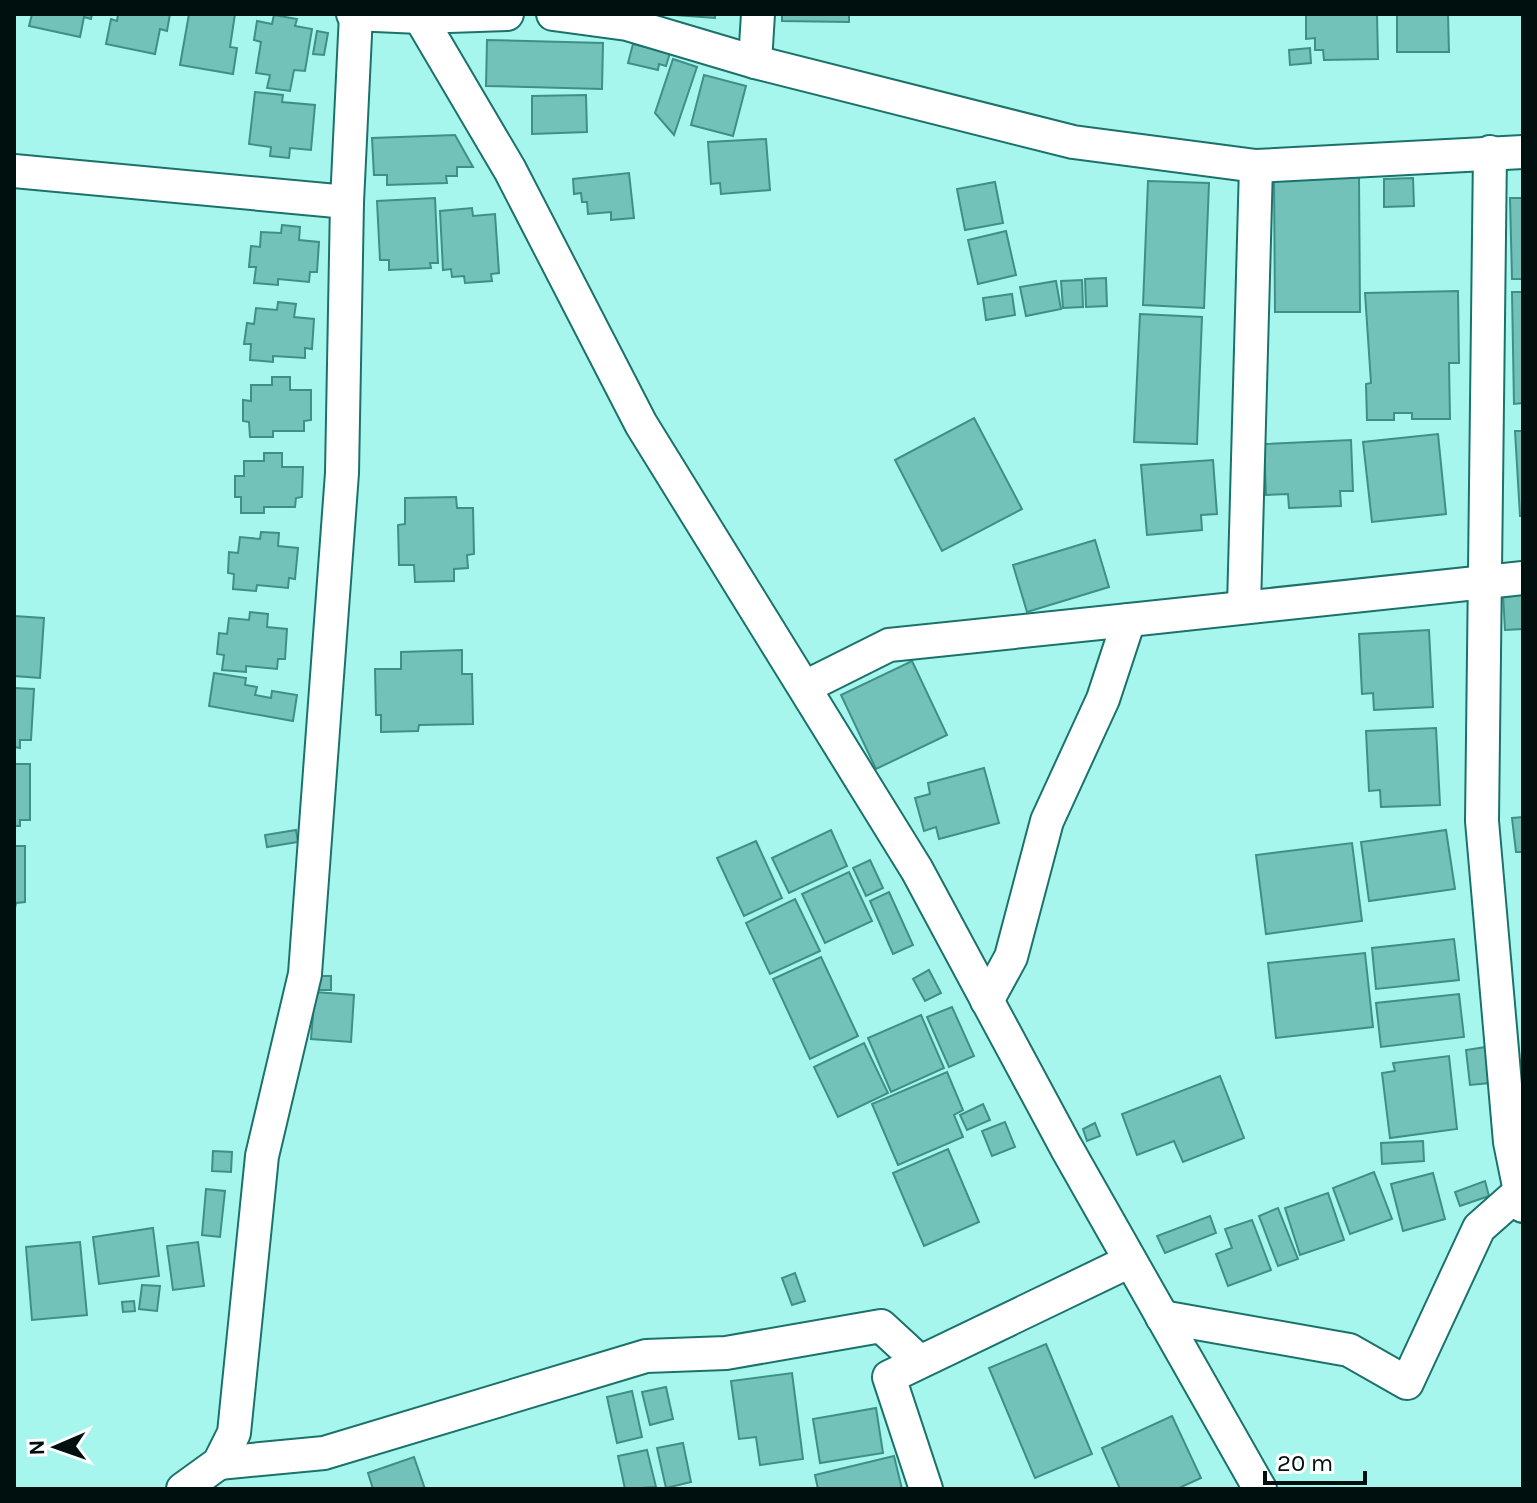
<svg xmlns="http://www.w3.org/2000/svg" width="1537" height="1503" font-family="Karla,sans-serif">
  <style>
    .building { fill: #72c2ba; stroke: #3f8f88; stroke-width: 2 }
    .lines { fill: none; stroke-linecap: round; stroke-linejoin: round }
    .minor-casing { stroke: #1b726b; stroke-width: 36 }
    .minor { stroke: #fff; stroke-width: 32 }
  </style>
  <rect width="100%" height="100%" fill="#a6f6ed"/>
  <g class="building">
    <path d="M32 14H92L91 19 84 17 80 37 29 26Z"/>
    <path d="M118 14H170L167 31 160 29 155 54 106 44 111 19 117 21Z"/>
    <path d="M189 14H235L230 47 237 48 233 74 180 65Z"/>
    <path d="M661 14H715V18Z"/>
    <path d="M782 14H849V22L782 21Z"/>
    <path d="M1306 14H1377L1378 59 1324 60 1323 50H1315V38L1306 39Z"/>
    <path d="M1397 14H1448L1449 52H1397Z"/>
    <path d="M274 15 297 19 295 26 312 29 305 71 294 70 290 91 267 88 270 75 256 73 261 42 254 40 257 21 272 24Z"/>
    <path d="M317 31 328 33 324 55 313 54Z"/>
    <path d="M487 40 603 43 602 89 486 86Z"/>
    <path d="M633 44 670 53 666 66 659 64 658 70 628 63Z"/>
    <path d="M1310 48 1311 63 1290 65 1289 50Z"/>
    <path d="M673 59 697 67 674 135 655 113Z"/>
    <path d="M704 75 746 86 733 136 691 125Z"/>
    <path d="M255 92 283 95 282 102 315 105 311 150 290 148 289 158 270 156 271 147 249 144Z"/>
    <path d="M586 95 587 132 532 134V96Z"/>
    <path d="M455 135 473 167H457V176H446L447 183 387 185V175H374L372 138Z"/>
    <path d="M766 139 770 190 721 194 720 183 711 184 708 142Z"/>
    <path d="M629 173 634 218 611 220V212L588 214 587 202H582L581 193 574 194 573 179Z"/>
    <path d="M1359 177 1360 312H1275L1274 178Z"/>
    <path d="M1413 178 1414 206 1384 207V179Z"/>
    <path d="M1148 181 1209 183 1204 308 1143 305Z"/>
    <path d="M995 182 1003 223 965 230 957 189Z"/>
    <path d="M435 198 438 263H430L431 268 389 270V260H380L377 201Z"/>
    <path d="M1510 198H1523V279H1512Z"/>
    <path d="M472 208 473 216 495 214 499 273 491 274 492 281 465 283 464 276 452 277 451 269 443 270 440 211Z"/>
    <path d="M282 225 300 227 299 240 319 242 317 272H310L309 282 278 279V285L254 283 256 267H249L251 246 260 247 261 232 281 233Z"/>
    <path d="M1006 231 1016 275 978 284 968 240Z"/>
    <path d="M1106 278 1107 306 1086 307 1085 279Z"/>
    <path d="M1082 280 1083 307 1063 308 1061 281Z"/>
    <path d="M1056 281 1061 309 1026 316 1020 287Z"/>
    <path d="M1458 291 1459 363H1449L1450 419H1412V413H1394V420H1367L1366 384 1371 383 1365 293Z"/>
    <path d="M1512 292H1523V403L1514 404Z"/>
    <path d="M1012 294 1015 315 986 320 983 298Z"/>
    <path d="M278 302 296 304 294 317 314 319 312 349 305 348V358L273 356V362L250 360 251 344H244L247 323 254 324 256 308 277 310Z"/>
    <path d="M1140 314 1202 317 1197 444 1134 442Z"/>
    <path d="M272 377H290V390H311V420L304 421V431H273V437H250L249 422 243 421V400L251 401V385H272Z"/>
    <path d="M974 418 1022 509 942 551 895 460Z"/>
    <path d="M1515 431H1523V516H1520Z"/>
    <path d="M1438 434 1446 514 1372 522 1363 442Z"/>
    <path d="M1351 440 1353 491H1340L1341 506 1289 508 1288 494 1266 495 1264 444Z"/>
    <path d="M264 453H282V467H303L302 497 296 498 295 507H264V513H241V497H235V476H244V461H264Z"/>
    <path d="M1213 460 1217 514 1201 515 1202 530 1147 535 1141 465Z"/>
    <path d="M456 497 457 508H473L474 554 467 555 468 568 454 569V581L415 582 414 565H399L398 525 405 524V498Z"/>
    <path d="M261 532 279 533 278 546 298 548 295 579 289 578 288 588 257 585 256 591 233 589 234 574 228 573 229 552 238 553 240 537 260 539Z"/>
    <path d="M1095 540 1109 587 1027 612 1013 565Z"/>
    <path d="M1523 592V629L1505 630 1503 594Z"/>
    <path d="M250 612 268 614 267 627 287 629 285 659H278L277 669 246 666V672L222 670 224 655 217 654 219 633 227 634 229 618 249 620Z"/>
    <path d="M14 616 44 618 40 678 14 676Z"/>
    <path d="M1429 630 1433 707 1374 710 1373 693 1362 694 1359 634Z"/>
    <path d="M462 650V674H472L473 724 419 725 418 731 381 732V715H376L375 669H401V652Z"/>
    <path d="M912 661 947 735 876 769 841 695Z"/>
    <path d="M214 673 246 678 245 685 257 687 255 695 271 698 272 691 297 695 293 721 209 706Z"/>
    <path d="M14 688 34 689 31 740H20V748L14 747Z"/>
    <path d="M1436 728 1440 805 1381 807 1380 790 1369 791 1366 731Z"/>
    <path d="M14 764H30V820H20V826H14Z"/>
    <path d="M984 768 999 823 939 839 936 827 924 831 915 798 930 794 928 783Z"/>
    <path d="M1523 817V852H1516L1512 818Z"/>
    <path d="M296 830 298 842 267 847 265 835Z"/>
    <path d="M831 830 847 866 789 893 772 858Z"/>
    <path d="M1446 830 1455 889 1369 901 1361 842Z"/>
    <path d="M756 841 782 898 744 916 717 858Z"/>
    <path d="M1352 843 1362 921 1266 934 1256 855Z"/>
    <path d="M14 846H25V902L16 903 15 908Z"/>
    <path d="M870 860 883 888 866 896 853 868Z"/>
    <path d="M849 872 872 921 825 943 802 894Z"/>
    <path d="M889 892 913 945 893 954 870 901Z"/>
    <path d="M795 899 820 951 770 974 746 923Z"/>
    <path d="M1454 939 1459 980 1376 989 1372 948Z"/>
    <path d="M1365 953 1373 1027 1276 1038 1268 963Z"/>
    <path d="M821 957 858 1036 810 1059 773 979Z"/>
    <path d="M929 970 941 993 925 1001 913 979Z"/>
    <rect x="315" y="976" width="16" height="14"/>
    <path d="M315 992 354 995 351 1042 311 1039Z"/>
    <path d="M1459 994 1464 1037 1381 1047 1376 1003Z"/>
    <path d="M952 1007 974 1056 949 1067 927 1017Z"/>
    <path d="M921 1015 944 1068 891 1092 868 1038Z"/>
    <path d="M864 1043 888 1093 838 1117 814 1067Z"/>
    <path d="M1486 1047 1490 1083 1470 1085 1466 1050Z"/>
    <path d="M1449 1056 1457 1129 1390 1138 1382 1073 1395 1071 1393 1063Z"/>
    <path d="M947 1072 963 1110 954 1115 963 1137 898 1165 872 1104Z"/>
    <path d="M1220 1076 1244 1138 1183 1162 1174 1141 1137 1155 1122 1114Z"/>
    <path d="M983 1104 990 1120 967 1130 960 1115Z"/>
    <path d="M1005 1122 1015 1147 992 1156 982 1131Z"/>
    <path d="M1095 1123 1100 1136 1087 1141 1083 1129Z"/>
    <path d="M1423 1141 1424 1161 1382 1164 1381 1143Z"/>
    <path d="M948 1149 979 1222 924 1246 893 1173Z"/>
    <path d="M213 1151 232 1152 231 1172 212 1171Z"/>
    <path d="M1374 1172 1392 1219 1350 1234 1333 1188Z"/>
    <path d="M1433 1173 1445 1219 1403 1231 1391 1184Z"/>
    <path d="M1485 1181 1489 1196 1460 1206 1455 1192Z"/>
    <path d="M206 1189 225 1191 220 1237 202 1235Z"/>
    <path d="M1328 1193 1344 1240 1300 1255 1285 1208Z"/>
    <path d="M1278 1208 1298 1259 1278 1266 1259 1216Z"/>
    <path d="M1210 1216 1216 1233 1165 1253 1157 1236Z"/>
    <path d="M1252 1220 1271 1270 1228 1286 1216 1254 1232 1248 1225 1229Z"/>
    <path d="M153 1228 159 1276 99 1284 93 1237Z"/>
    <path d="M80 1242 87 1315 32 1320 26 1247Z"/>
    <path d="M198 1242 204 1286 173 1290 167 1246Z"/>
    <path d="M795 1273 805 1301 792 1305 782 1278Z"/>
    <path d="M142 1285 160 1286 157 1311 139 1309Z"/>
    <path d="M134 1301 135 1311 123 1312 122 1302Z"/>
    <path d="M1046 1344 1092 1454 1035 1478 989 1368Z"/>
    <path d="M792 1373 803 1459 760 1465 756 1437 739 1439 731 1381Z"/>
    <path d="M666 1387 673 1419 650 1425 642 1392Z"/>
    <path d="M632 1391 642 1437 617 1443 607 1397Z"/>
    <path d="M876 1408 883 1453 820 1463 813 1419Z"/>
    <path d="M1172 1416 1201 1478 1177 1489H1120L1102 1448Z"/>
    <path d="M683 1443 691 1482 666 1488 657 1448Z"/>
    <path d="M647 1450 656 1487 625 1489 618 1456Z"/>
    <path d="M894 1456 902 1489H818L815 1475Z"/>
    <path d="M414 1457 425 1489H373L368 1473Z"/>
  </g>
  <g class="lines">
    <g class="minor-casing">
      <g id="minor">
        <path d="M353 14 420 17 507 14"/>
        <path d="M418 14 510 170 641 424 917 870 1066 1147 1260 1489"/>
        <path d="M553 14 627 24 755 62 1073 142 1256 166 1523 152"/>
        <path d="M755 62 758 14"/>
        <path d="M1490 152 1482 821 1510 1142 1523 1206"/>
        <path d="M14 171 347 202"/>
        <path d="M1244 606 1256 166"/>
        <path d="M805 687 889 645 1129 620"/>
        <path d="M987 1001 1011 957 1047 821 1103 699 1129 620 1523 578"/>
        <path d="M1162 1317 1349 1350 1407 1383 1479 1228 1523 1189"/>
        <path d="M219 1463 324 1453 646 1356 726 1353 881 1326 919 1361"/>
        <path d="M183 1489 219 1463 234 1433 262 1156 305 974 342 473 347 202 356 14"/>
        <path d="M926 1489 889 1377 1130 1261"/>
      </g>
    </g>
    <use href="#minor" class="minor"/>
  </g>
  <rect width="1537" height="1503" fill="none" stroke="#00100e" stroke-width="32"/>
  <g transform="translate(56 1447) rotate(268)" stroke="#ffffff" stroke-width="6" paint-order="stroke">
  <path d="M0-6L14 30L0 20L-14 30Z" fill="#00100e"/>
  <text y="-12" font-size="22" font-weight="bold" text-anchor="middle" fill="#00100e">N</text>
  </g>
  <path d="M1265 1471v12h100v-12" fill="none" stroke="#00100e" stroke-width="4"/>
  <text x="1277" y="1471" font-size="24" fill="#00100e" stroke="#ffffff" stroke-width="6" paint-order="stroke">20 m</text>
</svg>
